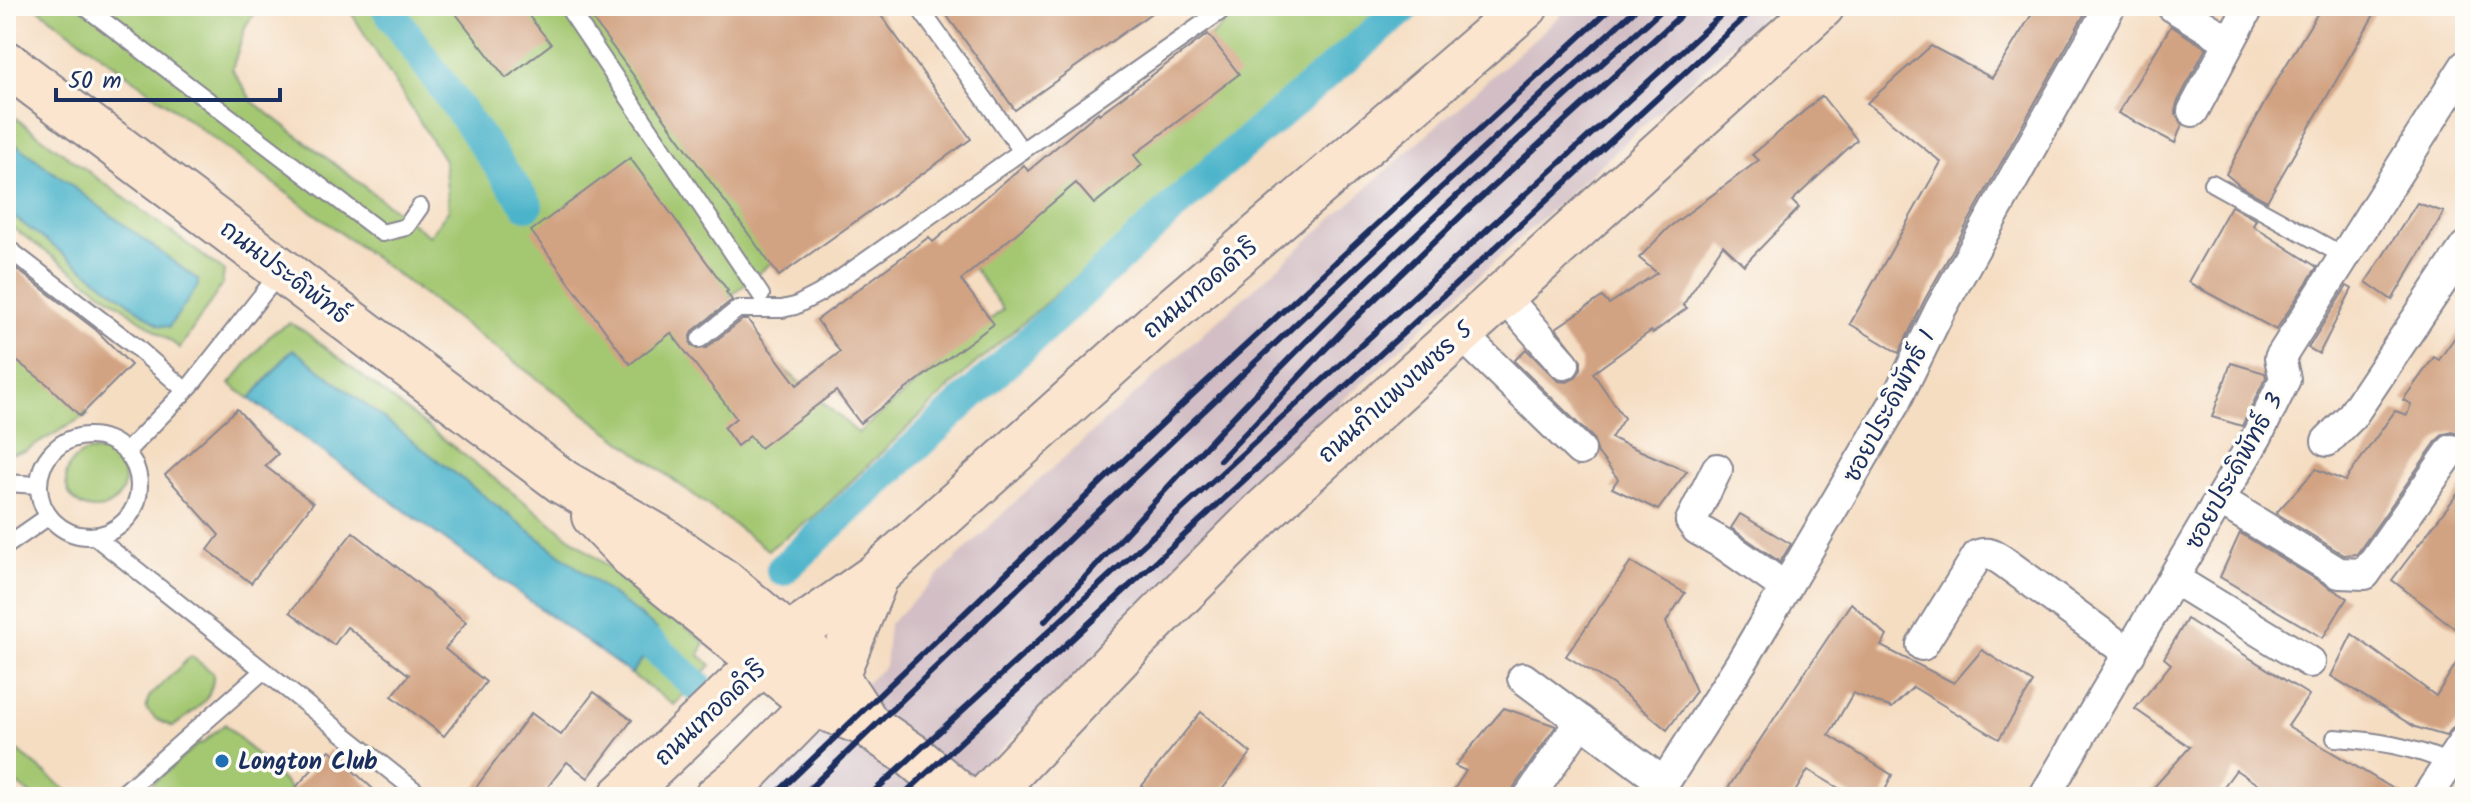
<svg xmlns="http://www.w3.org/2000/svg" width="2471" height="803" font-family="Kalam,'Playpen Sans Thai',sans-serif">
  <style>
    .industrial { fill: #d2bec4 }
    .green { fill: #a4c872; stroke: #607c68; stroke-width: 2 }
    .water { fill: #4cb4ca; stroke: #347294; stroke-width: 2 }
    .lines { fill: none; stroke-linecap: round; stroke-linejoin: round }
    .canal { stroke: #4cb4ca; stroke-width: 32 }
    .building { fill: #d2a382 }
    .lane-casing { stroke: #888690; stroke-width: 20 }
    .street-casing { stroke: #888690; stroke-width: 34 }
    .secondary-casing { stroke: #888690; stroke-width: 48 }
    .lane { stroke: #fff; stroke-width: 16 }
    .street { stroke: #fff; stroke-width: 30 }
    .secondary { stroke: #fbe5cf; stroke-width: 44 }
    .rail { stroke: #1b2f5e; stroke-width: 6 }
    .poi-dot { fill: #1f6fb2; stroke: #fdfcf7; stroke-width: 3 }
    .labels { text-anchor: middle; stroke-width: 7; stroke-linejoin: round; paint-order: stroke }
    .street-label { font-size: 24px; fill: #1b2f5e; stroke: #fdfcf7 }
    .poi-label { font-size: 24px; font-weight: bold; fill: #1b2f5e; stroke: #fdfcf7; text-anchor: start }
  </style>
  <rect width="100%" height="100%" fill="#fdfcf7"/>
  <filter id="ink" filterUnits="userSpaceOnUse"><feTurbulence type="fractalNoise" baseFrequency=".0125" numOctaves="2"/><feDisplacementMap in="SourceGraphic" scale="16" xChannelSelector="R" yChannelSelector="G"/><feConvolveMatrix kernelMatrix="1 2 1 2 8 2 1 2 1" color-interpolation-filters="sRGB"/></filter>
  <filter id="wash" filterUnits="userSpaceOnUse"><feTurbulence type="fractalNoise" baseFrequency=".006" numOctaves="4" result="noise"/><feDisplacementMap in="SourceGraphic" scale="32" xChannelSelector="R" yChannelSelector="G"/><feGaussianBlur stdDeviation="1.8" result="paint"/><feColorMatrix in="noise" values="0 0 0 0 0 0 0 0 0 0 0 0 0 0 0 0 0 1.4 0 .05"/><feComposite in="paint" operator="in"/></filter>
  <g filter="url(#wash)">
    <rect width="100%" height="100%" fill="#f5ddc2"/>
    <path class="industrial" d="M1571 6H1774L1244 491 1213 535 995 756 961 797H739L885 666 889 624 1021 496Z"/>
    <g class="green">
      <path d="M35 6H260L246 25 232 69 252 101 429 236 449 209 444 160 347 6H608L782 254 715 309 858 433 1003 309 962 253 1236 14 1231 6H1391L969 369 815 516 768 550Z"/>
      <path d="M6 111 224 271 222 285 180 348 6 223V211L159 325 198 280 6 137Z"/>
      <path d="M290 323 304 331 705 642 699 655 711 665 674 705 631 674 656 641 287 355 250 399 230 384 273 332Z"/>
      <path d="M6 324 88 414 25 451 6 454Z"/>
      <circle cx="95" cy="480" r="29"/>
      <path d="M191 656 213 673C215 700 192 712 173 727L156 719 146 709 149 697Z"/>
      <path d="M225 724 299 797H137L199 743 201 744Z"/>
      <path d="M7 742 66 790 60 797H34L6 775Z"/>
    </g>
    <g class="water">
      <path d="M6 137 198 280V286L169 327 159 325 6 211Z"/>
      <path d="M293 349 657 629 656 640 631 674 250 399Z"/>
    </g>
    <g class="lines">
      <g class="canal">
        <path d="M386 6 527 205"/>
        <path d="M782 570 1217 167 1406 6"/>
        <path d="M618 622 654 647 697 686"/>
      </g>
    </g>
    <g id="blocks">
      <g class="building">
        <path d="M450 6H521L551 44 506 78Z"/>
        <path d="M583 6H874L971 139 779 276Z"/>
        <path d="M940 6H1161L1015 110Z"/>
        <path d="M2037 6H2089L1924 301 1899 353 1850 324 1941 162 1867 103 1931 46 1992 78Z"/>
        <path d="M2322 6H2379L2267 201 2241 187 2226 174 2277 80Z"/>
        <path d="M2171 26 2206 48 2177 103 2175 112 2182 124 2175 143 2118 113Z"/>
        <path d="M1208 34 1239 74 1134 155 1142 165 1094 204 1076 183 961 280 994 324 860 423 836 391 760 448 750 436 737 446 724 428 736 418 671 333 630 364 531 231 630 158 728 291 726 292 732 300 693 331 690 336 691 345 697 349 706 348 742 320H748L797 385 840 352 817 320 929 237 933 242 1024 165 1028 171 1098 112 1099 114Z"/>
        <path d="M1822 96 1857 140 1792 201 1799 208 1744 265 1723 245 1683 305 1687 308 1653 333 1651 331 1593 373 1624 418 1611 438 1687 471 1658 510 1612 488 1618 479 1598 453 1593 438 1514 361 1526 349 1558 381 1567 382 1575 378 1581 370V360L1556 328 1602 297 1609 304 1657 273 1639 258 1668 228 1759 160 1752 155Z"/>
        <path d="M2417 203 2444 212 2392 300 2366 282Z"/>
        <path d="M2231 206 2256 220 2253 226 2317 267 2276 330 2188 282Z"/>
        <path d="M6 261 96 330 131 365 80 416 47 384 6 353Z"/>
        <path d="M2347 286 2352 289 2319 354 2308 348Z"/>
        <path d="M2465 323V438L2453 432 2444 434 2438 439 2357 554 2344 555 2276 513 2316 469 2345 481 2395 411 2407 415 2411 404 2403 400 2434 357 2439 360Z"/>
        <path d="M2231 363 2265 373 2266 377 2242 426 2212 417Z"/>
        <path d="M237 409 278 454 265 466 313 503 251 583 208 550 219 535 165 475Z"/>
        <path d="M2465 484V636L2392 580Z"/>
        <path d="M1740 514 1791 544 1780 562 1731 528Z"/>
        <path d="M353 532 466 622 445 649 486 682 444 736 392 696 409 675 347 627 334 645 290 612Z"/>
        <path d="M2240 533 2347 598 2323 638 2220 577Z"/>
        <path d="M1631 562 1685 593 1666 622 1696 691 1667 730 1612 684 1566 656Z"/>
        <path d="M1851 603 1887 636 1881 646 1954 683 1982 650 2033 683 1999 739 1913 687 1892 708 1853 693 1829 735 1892 775 1882 797H1854L1808 770 1792 797H1722Z"/>
        <path d="M2187 619 2309 695 2288 726 2407 797H2276L2236 770 2216 797H2145L2190 747 2135 709 2171 664 2164 658Z"/>
        <path d="M2352 634 2436 696 2465 649V722L2456 724 2446 736 2415 727 2331 676Z"/>
        <path d="M594 692 632 720 588 778 567 762 540 797H469L531 713 561 735Z"/>
        <path d="M1504 708 1556 726 1514 787 1511 797H1449L1466 771 1455 766Z"/>
        <path d="M1201 712 1251 753 1216 797H1133Z"/>
        <path d="M330 750 382 797H287Z"/>
      </g>
    </g>
  </g>
  <g filter="url(#ink)">
    <use href="#blocks" fill-opacity="0" stroke="#888690" stroke-width="2"/>
    <g class="lines">
      <g class="lane-casing">
        <g id="lane">
          <path d="M84 6 382 233 406 227 420 207"/>
          <path d="M567 6 761 295"/>
          <path d="M918 6 1022 151"/>
          <path d="M2212 183 2344 256"/>
          <path d="M6 247 136 347 185 390"/>
          <path d="M700 339 738 309H782L795 306 820 293 1228 6"/>
          <circle cx="89" cy="486" r="50"/>
          <path d="M126 452 191 385 281 271"/>
          <path d="M6 483 38 485"/>
          <path d="M94 536 423 797"/>
          <path d="M6 546 49 516"/>
          <path d="M2335 738C2379 741 2409 746 2450 763"/>
          <path d="M119 797 263 671"/>
        </g>
      </g>
      <g class="street-casing">
        <g id="street">
          <path d="M2172 6 2229 41"/>
          <path d="M2193 111 2249 6"/>
          <path d="M1502 294 1564 364"/>
          <path d="M1461 334 1580 450"/>
          <path d="M2327 441 2351 417 2465 247"/>
          <path d="M1717 469 1691 521 1697 529 1725 545 1786 588"/>
          <path d="M2220 500 2339 573 2365 574 2452 450"/>
          <path d="M2174 579 2310 662"/>
          <path d="M1922 645 1978 555C1988 552 1994 555 2003 561L2130 654"/>
          <path d="M1523 678 1664 783"/>
          <path d="M1529 797 1581 721"/>
          <path d="M1655 797 1743 660 1894 404 1940 310 2110 6"/>
          <path d="M2044 797 2257 436 2285 379 2280 358 2465 66"/>
          <path d="M2427 797 2465 740"/>
        </g>
      </g>
      <g class="secondary-casing">
        <g id="secondary">
          <path d="M6 63 563 482 660 538 724 582 836 676 868 725"/>
          <path d="M594 516 635 559 814 704 868 725 913 756 962 797"/>
          <path d="M621 797 790 636 877 575 1155 325 1526 6"/>
          <path d="M717 797 744 775 814 704 836 676 877 575"/>
          <path d="M987 797 1136 639 1263 512 1822 6"/>
        </g>
      </g>
      <use href="#lane" class="lane"/>
      <use href="#street" class="street"/>
      <use href="#secondary" class="secondary"/>
      <g class="rail">
        <path d="M1220 460 1351 322 1466 211 1691 6"/>
        <path d="M1045 621C1142 516 1238 408 1341 307 1446 203 1556 105 1666 6"/>
        <path d="M773 797 1191 396 1613 6"/>
        <path d="M801 797C1078 530 1355 264 1639 6"/>
        <path d="M868 797 1731 6"/>
        <path d="M901 797 1757 6"/>
      </g>
    </g>
  </g>
  <circle class="poi-dot" cx="222" cy="761" r="8"/>
  <g class="labels">
    <g class="street-label">
      <text transform="translate(285 272) rotate(37)" y="8">ถนนประดิพัทธ์</text>
      <text transform="translate(1200 288) rotate(-40)" y="8">ถนนเทอดดำริ</text>
      <text transform="translate(1395 392) rotate(-42)" y="8">ถนนกำแพงเพชร 5</text>
      <text transform="translate(1889 406) rotate(-62)" y="8">ซอยประดิพัทธ์ 1</text>
      <text transform="translate(2234 471) rotate(-61)" y="8">ซอยประดิพัทธ์ 3</text>
      <text transform="translate(710 713) rotate(-43)" y="8">ถนนเทอดดำริ</text>
    </g>
    <g class="poi-label">
      <text x="238" y="769">Longton Club</text>
    </g>
  </g>
  <rect width="2471" height="803" fill="none" stroke="#fdfcf7" stroke-width="32"/>
  <path d="M56 88v12h224v-12" fill="none" stroke="#1b2f5e" stroke-width="4"/>
  <text x="68" y="88" font-size="24" fill="#1b2f5e" stroke="#fdfcf7" stroke-width="6" paint-order="stroke">50 m</text>
</svg>
